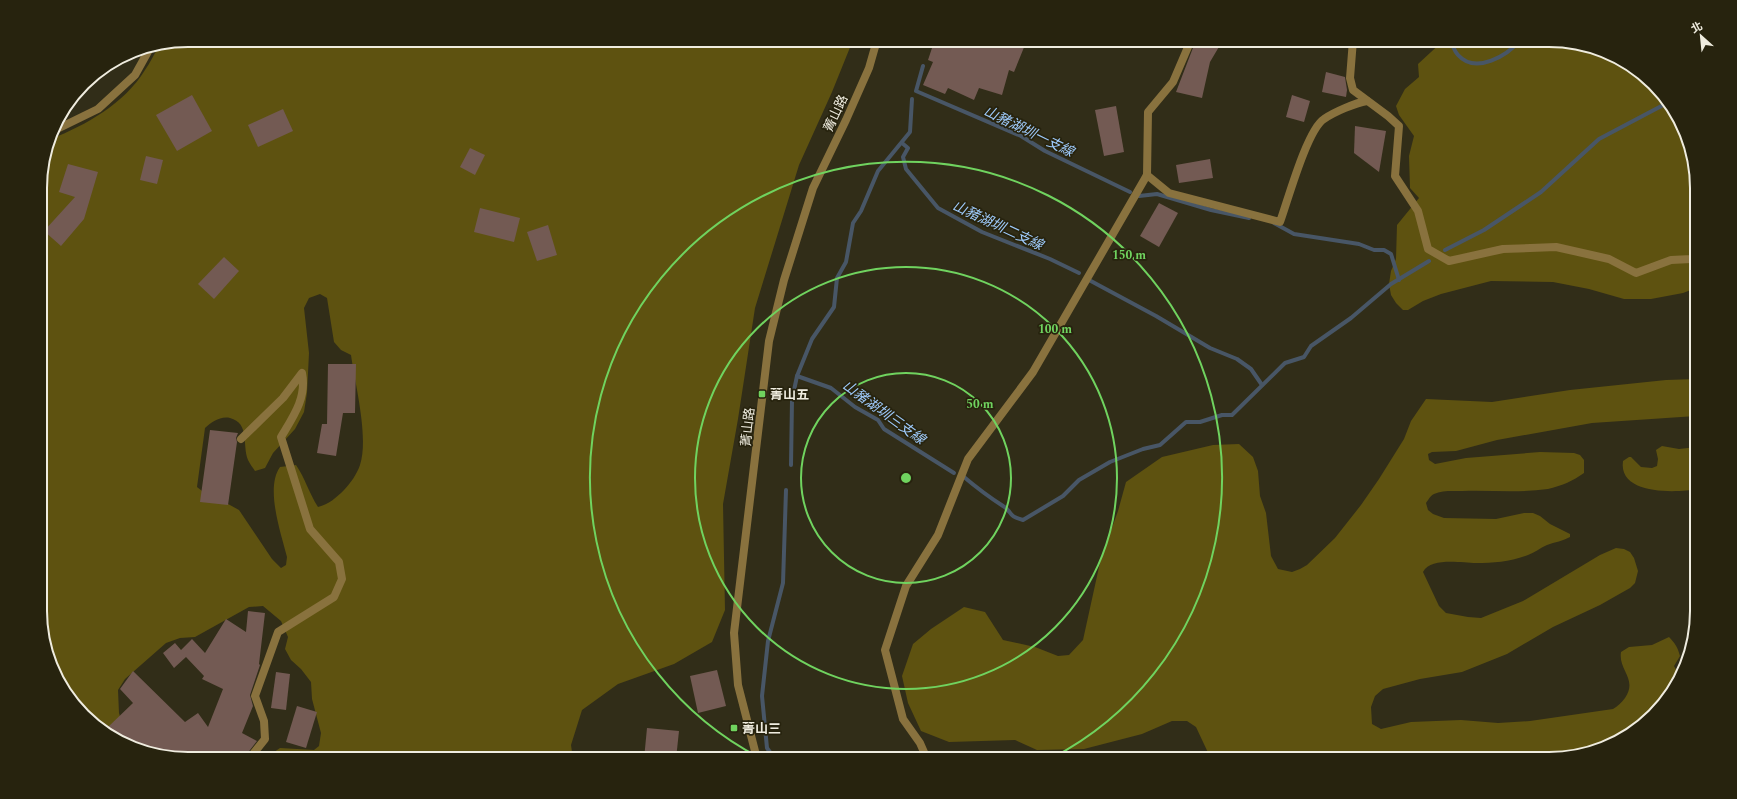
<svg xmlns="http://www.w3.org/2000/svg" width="1737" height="799" font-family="Spectral,'Noto Sans TC',serif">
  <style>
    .green { fill: #5e5210; fill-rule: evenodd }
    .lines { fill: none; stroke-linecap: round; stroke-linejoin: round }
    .stream { stroke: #485666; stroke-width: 4 }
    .building { fill: #735a53 }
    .minor { stroke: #89723e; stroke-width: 8 }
    .tertiary { stroke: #89723e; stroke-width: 8 }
    .ring { fill: none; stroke: #70d35f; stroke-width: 2 }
    .poi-dot { fill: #70d35f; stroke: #27230e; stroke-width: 1.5 }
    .labels { text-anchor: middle; stroke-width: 3.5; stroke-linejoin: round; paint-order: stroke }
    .street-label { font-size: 13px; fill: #efecdf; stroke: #27230e }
    .poi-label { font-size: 13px; font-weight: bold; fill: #efecdf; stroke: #27230e; text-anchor: start }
    .water-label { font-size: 14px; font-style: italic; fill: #9ecafb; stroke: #27230e }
    .rim { fill: none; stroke: #efecdf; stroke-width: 2 }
    .centre { fill: #70d35f; stroke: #27230e; stroke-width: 2 }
    .ring-label { font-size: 12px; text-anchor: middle; font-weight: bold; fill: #70d35f; stroke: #27230e; stroke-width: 3.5; stroke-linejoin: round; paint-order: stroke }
  </style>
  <rect width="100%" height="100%" fill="#312d18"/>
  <g class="green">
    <path d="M188 40H853L832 92 799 165 755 308 738 419 723 504 725 610 712 642 674 664 618 684 582 710 571 745 573 759H264L280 748 314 750 319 746 321 733 312 699 311 682 301 669 291 660 285 649 288 637 281 621 263 606 249 607 195 637 180 638 166 643 125 679 118 690 119 713 124 730 132 748 98 728 70 701 41 631 40 178 51 139C86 125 124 104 145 70 150 63 154 54 159 46ZM320 294 327 298 334 342 341 350 351 355C355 384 369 437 360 465 357 474 350 484 344 490 336 498 329 504 318 507 309 493 305 478 296 465L280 467C265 488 281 533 287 557L286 565 281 568 272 559 239 510 219 499 211 498 197 487 205 428C212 422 220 416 230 418 250 423 242 445 248 460 250 464 253 468 255 471L265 468 273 453 295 429 304 412 307 393 309 353 304 308 309 298Z"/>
    <path d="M1444 40H1549L1606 51 1639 71 1667 98 1686 132 1696 169V288L1683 293 1651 299H1624L1589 289 1553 282 1491 281 1441 294 1423 301 1408 310H1403L1396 303 1391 295 1389 284 1391 271 1396 259 1397 225 1419 198 1410 188 1409 156 1414 136 1399 115 1396 106 1405 89 1419 77 1418 64Z"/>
    <path d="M1696 379V416L1592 423 1497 440 1456 451 1432 452 1428 454 1429 460 1435 464 1466 458 1540 452 1574 453 1580 455 1584 460V473C1573 481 1561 486 1548 489 1519 493 1491 490 1462 491 1454 491 1442 490 1434 494 1430 496 1429 499 1426 503L1428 510 1433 514 1444 518 1496 519 1524 513H1533L1540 516 1550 524 1570 534V537C1563 541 1555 542 1547 545 1540 548 1534 553 1528 555 1510 562 1494 563 1476 563 1461 563 1431 557 1423 572L1439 606 1446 613 1468 617 1481 618 1523 601 1600 555 1616 548 1624 549 1630 552 1634 558 1638 571 1635 583 1630 588 1600 605 1553 627 1507 654 1462 672 1420 679 1383 689 1375 696 1371 707 1372 724 1381 729 1411 722 1461 720 1498 723 1530 721 1613 709C1618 706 1621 703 1625 698 1638 679 1618 670 1621 652L1629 647 1652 645 1669 637C1675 643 1678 648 1680 656L1674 666 1680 677 1666 701 1631 734 1597 751 1558 759H1211L1196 727 1187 721H1172L1142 734 1084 749 1037 750 1015 740 949 742 921 731 908 703 902 676 913 644 931 629 964 607 985 612 1003 640 1035 647 1058 656 1069 655 1083 640 1101 558 1118 511 1126 482 1162 457 1213 445 1239 444 1253 457 1258 471 1260 496 1266 513 1271 556 1278 569 1292 572 1300 569 1307 565 1335 538 1361 505 1379 479 1404 439 1411 421 1426 399 1492 402 1570 390 1666 380Z"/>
    <path d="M1662 446 1679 449 1697 447V489C1676 493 1618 495 1623 461L1629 457H1631L1641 467 1652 468 1657 466 1658 459 1656 450Z"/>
  </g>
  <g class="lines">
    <g class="stream">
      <path d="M1444 40C1456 45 1451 47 1458 55 1476 75 1508 55 1520 40"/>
      <path d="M923 66 916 91 1021 136 1045 151 1130 192"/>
      <path d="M902 143 908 148 903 157 906 169 938 208 982 232 1050 259 1079 273"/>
      <path d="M1139 196 1157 194 1211 210 1249 218"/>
      <path d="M1274 223 1294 234 1359 244 1374 250H1384L1391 254 1399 280"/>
      <path d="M1445 250 1484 230 1541 192 1599 139 1669 102"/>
      <path d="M1089 280 1156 316 1210 348 1237 359 1251 369 1262 385"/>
      <path d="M797 376 831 388 855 407 878 420 884 429 954 473"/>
      <path d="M791 465 792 400 797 376 812 339 834 307 837 278 846 262 853 223 861 211 878 171 910 132 912 99"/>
      <path d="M964 477C977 488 989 497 1003 506 1013 512 1007 516 1023 520L1063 496 1079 480 1110 462 1143 449 1160 445 1186 422H1200L1222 415H1232L1285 363 1304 357 1311 346 1351 318 1391 284 1429 261"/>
      <path d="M775 759 767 748 762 696 768 641 783 583 786 490"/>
    </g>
  </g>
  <g class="building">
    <path d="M938 40H1027L1014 72 1009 70 1002 95 979 88 974 100 948 88 945 94 923 85 933 62 928 60 933 45 935 46Z"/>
    <path d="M1196 40H1223L1210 62 1202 98 1176 92Z"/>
    <path d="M1326 72 1345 77 1347 90 1346 97 1322 92Z"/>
    <path d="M192 95 212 131 177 151 156 115Z"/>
    <path d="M1292 95 1310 101 1304 122 1286 117Z"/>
    <path d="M1116 106 1124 152 1104 156 1095 110Z"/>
    <path d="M283 109 293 131 258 147 248 125Z"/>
    <path d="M1355 126 1386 131 1379 172 1354 153Z"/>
    <path d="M470 148 485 155 475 175 460 167Z"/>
    <path d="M146 156 163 160 157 184 140 180Z"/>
    <path d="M1210 159 1213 178 1179 183 1176 165Z"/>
    <path d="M68 164 98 172 84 219 61 246 44 231 75 197 59 192Z"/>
    <path d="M1159 203 1178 213 1159 247 1140 236Z"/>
    <path d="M480 208 520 218 514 242 474 232Z"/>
    <path d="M548 225 557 255 537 261 527 232Z"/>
    <path d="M224 257 239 271 214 299 198 284Z"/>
    <path d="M328 364H356L355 413H343L336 456 317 453 322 424H327Z"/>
    <path d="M210 430 238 433 236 438 237 442 228 505 200 502Z"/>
    <path d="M248 611 265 613 259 664 260 665 250 695 253 706 242 733 257 741 243 759H188L132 748 108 727 133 703 120 689 133 671 185 722 198 713 208 727 223 689 202 679 204 676 186 657 174 668 163 653 175 643 181 650 192 639 205 653 226 619 246 632Z"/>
    <path d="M717 670 726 706 698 713 690 676Z"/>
    <path d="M276 672 290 674 286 710 271 708Z"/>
    <path d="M297 706 317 712 306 748 286 742Z"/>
    <path d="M647 728 679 731 676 759H644Z"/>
  </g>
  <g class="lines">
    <g class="minor">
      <path d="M1353 40 1350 78 1353 90 1388 116 1399 126 1395 176 1418 211 1428 249 1449 261 1503 249 1556 247 1609 259 1636 273 1671 260 1691 259 1696 257"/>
      <path d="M1147 175 1169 193 1280 222C1288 200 1307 130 1324 119 1334 112 1355 103 1367 101"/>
      <path d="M241 439 283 398 302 373C307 398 293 417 281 437L310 529 339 562 342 579 334 597 278 632 255 696 264 721 265 739 249 759"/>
      <path d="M927 759 920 743 903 719 885 650 906 586 938 535 968 459 1033 372 1147 175 1148 112 1173 82 1191 40"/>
    </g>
    <g class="tertiary">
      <path d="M53 131 98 109 135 75 150 48"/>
      <path d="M760 759 756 755 738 685 734 633 769 341 784 280 813 188 846 120 869 68 877 40"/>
    </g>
  </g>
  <g class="ring">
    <circle cx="906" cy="478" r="105"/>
    <circle cx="906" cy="478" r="211"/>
    <path d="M760 758A316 316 0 1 1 1052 758"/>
  </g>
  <g class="poi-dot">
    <rect x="758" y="390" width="8" height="8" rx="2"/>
    <rect x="730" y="724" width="8" height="8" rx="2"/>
  </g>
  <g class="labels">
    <g class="street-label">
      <text transform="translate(835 113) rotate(-65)" y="5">菁山路</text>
      <text transform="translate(747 427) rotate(-84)" y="5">菁山路</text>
    </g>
    <g class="poi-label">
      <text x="770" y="399">菁山五</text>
      <text x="742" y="733">菁山三</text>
    </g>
    <g class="water-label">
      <text transform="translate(1029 131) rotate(26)" y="5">山豬湖圳一支線</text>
      <text transform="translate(998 225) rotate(25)" y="5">山豬湖圳二支線</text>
      <text transform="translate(884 412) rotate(36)" y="5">山豬湖圳三支線</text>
    </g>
  </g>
  <path d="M0 0H1737V799H0ZM188 47H1549A141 141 0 0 1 1690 188V611A141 141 0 0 1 1549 752H188A141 141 0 0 1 47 611V188A141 141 0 0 1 188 47Z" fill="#27230e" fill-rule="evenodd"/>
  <path class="rim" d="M188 47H1549A141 141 0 0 1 1690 188V611A141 141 0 0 1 1549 752H188A141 141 0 0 1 47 611V188A141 141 0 0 1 188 47Z"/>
  <circle cx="906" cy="478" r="6" class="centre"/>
  <g class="ring-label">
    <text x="1129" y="259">150 m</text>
    <text x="1055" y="333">100 m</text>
    <text x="980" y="408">50 m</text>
  </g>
  <g transform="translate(1701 36) rotate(333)" stroke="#27230e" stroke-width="3" paint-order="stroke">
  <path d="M0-3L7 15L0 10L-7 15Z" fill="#efecdf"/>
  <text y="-6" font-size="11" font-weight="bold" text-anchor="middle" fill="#efecdf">北</text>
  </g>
</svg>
